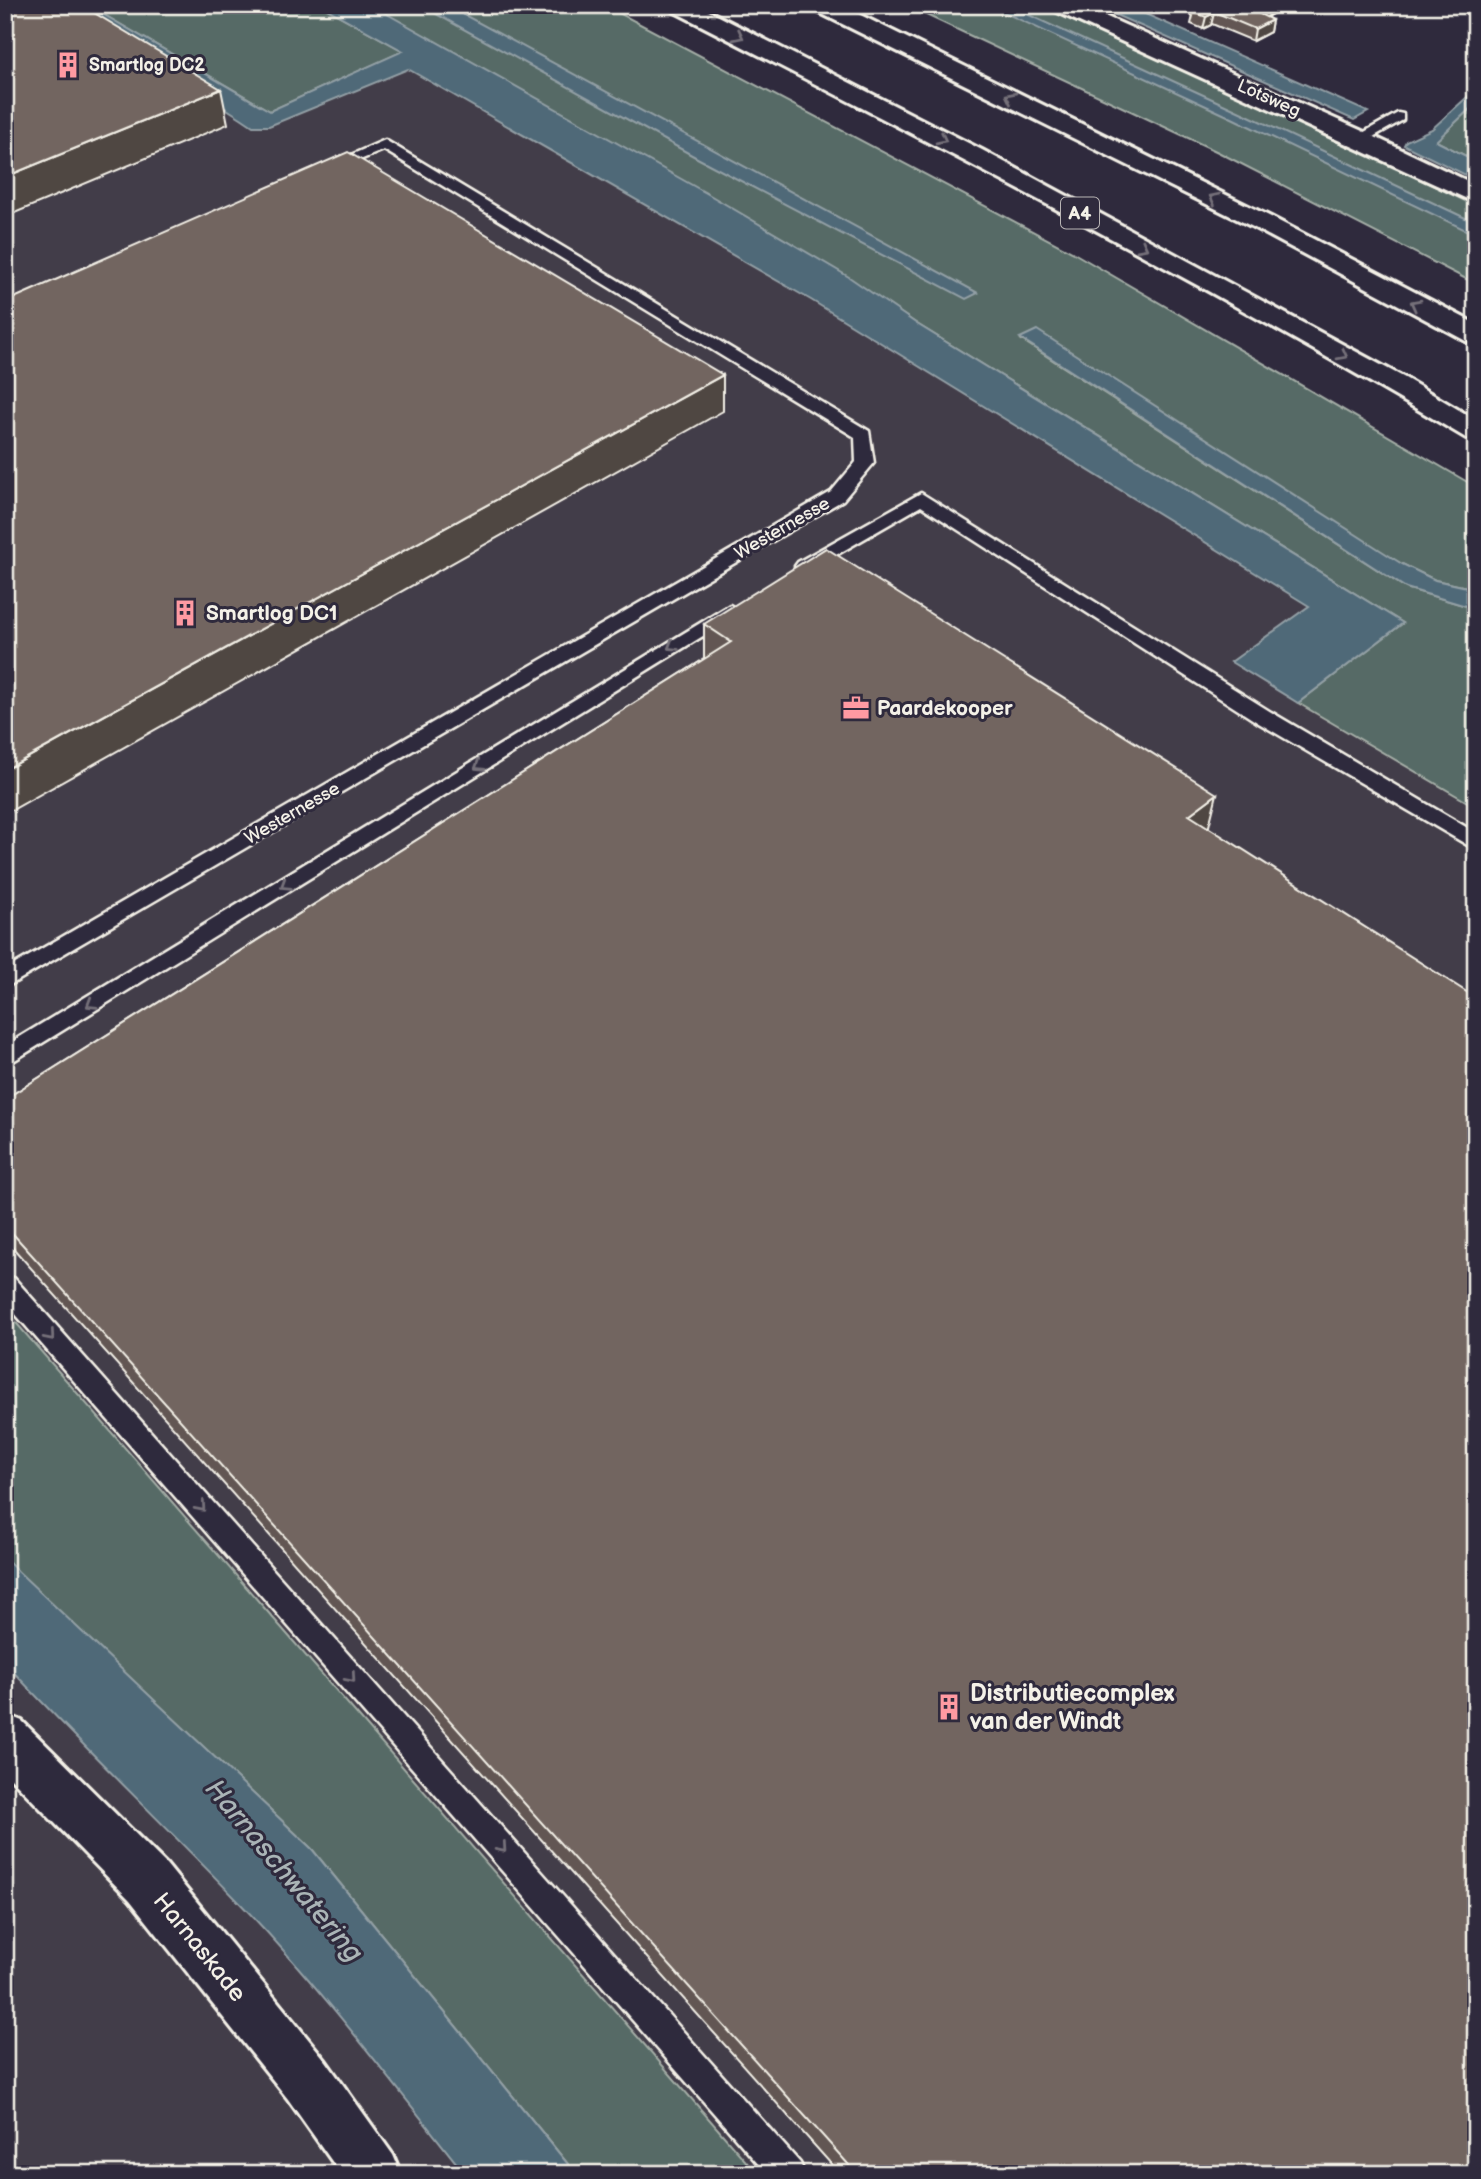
<svg xmlns="http://www.w3.org/2000/svg" width="1481" height="2179" font-family="'Balsamiq Sans',sans-serif">
  <style>
    .built { fill: #433c48 }
    .green { fill: #566b66; stroke: #a5aea7; stroke-width: 2 }
    .water { fill: #506978; stroke: #929fa5; stroke-width: 2 }
    .lines { fill: none; stroke-linecap: round; stroke-linejoin: round }
    .service-casing { stroke: #f4f1e8; stroke-width: 5 }
    .minor-casing { stroke: #f4f1e8; stroke-width: 6 }
    .tertiary-casing { stroke: #f4f1e8; stroke-width: 6 }
    .motorway-casing { stroke: #f4f1e8; stroke-width: 6 }
    .service { fill: #2f2a3d; fill-rule: evenodd }
    .minor { fill: #2f2a3d; fill-rule: evenodd }
    .tertiary { fill: #2f2a3d; fill-rule: evenodd }
    .motorway { fill: #2f2a3d; fill-rule: evenodd }
    .wall { fill: #625753; stroke: #f4f1e8; stroke-width: 2 }
    .shaded-wall { fill: #504743; stroke: #f4f1e8; stroke-width: 2 }
    .building { fill: #726560; stroke: #f4f1e8; stroke-width: 2 }
    .oneway { stroke: #747079 }
    .labels { text-anchor: middle; stroke-width: 6; stroke-linejoin: round; paint-order: stroke }
    .far-poi-label { font-size: 18px; font-weight: bold; fill: #f4f1e8; stroke: #2f2a3d; text-anchor: start }
    .far-street-label { font-size: 18px; fill: #f4f1e8; stroke: #2f2a3d }
    .shield { fill: #2f2a3d; stroke: #b9b5b5; stroke-width: 2 }
    .shield-label { font-size: 19px; font-weight: bold; fill: #f4f1e8 }
    .poi-label { font-size: 21px; font-weight: bold; fill: #f4f1e8; stroke: #2f2a3d; text-anchor: start }
    .near-poi-label { font-size: 24px; font-weight: bold; fill: #f4f1e8; stroke: #2f2a3d; text-anchor: start }
    .near-street-label { font-size: 24px; fill: #f4f1e8; stroke: #2f2a3d }
    .near-water-label { font-size: 28px; font-style: italic; fill: #aab4b6; stroke: #2f2a3d }
  </style>
  <rect width="100%" height="100%" fill="#2f2a3d"/>
  <filter id="ink" filterUnits="userSpaceOnUse"><feTurbulence type="fractalNoise" baseFrequency=".0143" numOctaves="2"/><feDisplacementMap in="SourceGraphic" scale="14" xChannelSelector="R" yChannelSelector="G"/><feConvolveMatrix kernelMatrix="1 2 1 2 8 2 1 2 1" color-interpolation-filters="sRGB"/></filter>
  <g filter="url(#ink)">
    <path class="built" d="M5 5H338L1476 681V2174H5Z"/>
    <g class="green">
      <path d="M87 5H320L404 51 270 111Z"/>
      <path d="M346 5H604L1072 252 1476 487V589L1435 580 1402 564 1020 339 1406 588 1476 609V807L1298 703 1403 623 917 324C737 201 540 106 346 5Z"/>
      <path d="M905 5H1040L1323 133 1476 206V284L1218 152Z"/>
      <path d="M1476 103V161L1436 141Z"/>
      <path d="M5 1310 757 2174H576L312 1849 8 1563 5 1559Z"/>
    </g>
    <g class="water">
      <path d="M63 5H87L270 111 403 51 320 5H371L708 194 849 277 917 324 1403 623 1298 703 1231 662 1309 606 811 300 408 69 269 126H253L241 118Z"/>
      <path d="M420 5H446L978 293 966 299 699 159Z"/>
      <path d="M988 5H1007L1247 115 1476 223V235L1232 118Z"/>
      <path d="M1093 5H1125L1368 112 1354 120Z"/>
      <path d="M1476 89V103L1436 141 1476 161V180L1404 145 1406 141 1432 129Z"/>
      <path d="M1037 330 1402 564 1435 580 1476 589V609L1406 588 1020 338Z"/>
      <path d="M5 1559 312 1849 576 2174H465C391 2081 319 1985 236 1899 160 1820 80 1744 5 1663Z"/>
    </g>
    <g class="lines">
      <g class="service-casing">
        <g id="service">
          <path d="M1398 113 1403 114V120L1364 142H1354L1352 139Z"/>
          <path d="M385 140 869 431 874 463 843 500 5 988V970L831 492 856 462 855 437 384 150 331 172 326 173 319 169Z"/>
          <path d="M921 493 1271 712 1476 833V850L1257 722 921 506 810 570H798L795 566 798 562Z"/>
          <path d="M730 605 739 611 737 615 5 1066V1046Z"/>
          <path d="M5 1275 14 1278 800 2163 805 2174H767L5 1302Z"/>
        </g>
      </g>
      <g class="minor-casing">
        <path id="minor" d="M5 1714 22 1721 166 1864 326 2061 393 2155 401 2174H341L288 2099 130 1900 5 1772Z"/>
      </g>
      <g class="tertiary-casing">
        <path id="tertiary" d="M1050 5H1080L1360 130 1476 185V203L1053 10Z"/>
      </g>
      <g class="motorway-casing">
        <g id="motorway">
          <path d="M668 5H697L982 150 1405 378 1476 420V441L1466 438C1207 284 939 147 671 10Z"/>
          <path d="M811 5H840L1271 217 1476 324V343L1466 341 1253 227 814 10Z"/>
        </g>
      </g>
      <use href="#service" class="service"/>
      <use href="#minor" class="minor"/>
      <use href="#tertiary" class="tertiary"/>
      <use href="#motorway" class="motorway"/>
    </g>
    <g class="wall">
      <path d="M1167 5H1289L1266 17 1272 20 1270 32 1253 41 1212 24 1211 25 1203 29 1191 24 1193 16Z"/>
      <path d="M704 624 1208 827 1476 2174H840L5 1239V1099L704 659Z"/>
    </g>
    <g class="shaded-wall">
      <path d="M1269 5H1289L1253 24 1256 12Z"/>
      <path d="M1214 13 1211 25 1203 29 1206 17Z"/>
      <path d="M1272 20 1270 32 1253 41 1255 29Z"/>
      <path d="M221 89 228 124 5 217V177Z"/>
      <path d="M723 375V411L5 814V770Z"/>
      <path d="M1217 794 1208 830 1189 815Z"/>
    </g>
    <g class="building">
      <path d="M5 5H81L221 89 5 177Z"/>
      <path d="M1198 5H1269L1256 12 1272 20 1255 29Z"/>
      <path d="M1201 8 1214 13 1206 17 1193 12Z"/>
      <path d="M348 152 723 375 5 770V302Z"/>
      <path d="M826 548 1217 794 1189 815 1476 998V2174H857L5 1225V1099L731 642 704 624Z"/>
    </g>
    <defs><path id="oneway-chevron" d="M-2-3.5L2.5 0L-2 3.5" fill="none" stroke-width="1.6" stroke-linecap="round" stroke-linejoin="round" transform="scale(1.75)"/></defs>
    <g class="oneway">
      <use href="#oneway-chevron" transform="translate(739 36) rotate(27)"/>
      <use href="#oneway-chevron" transform="translate(1010 97) rotate(-154)"/>
      <use href="#oneway-chevron" transform="translate(942 139) rotate(27)"/>
      <use href="#oneway-chevron" transform="translate(1214 198) rotate(-153)"/>
      <use href="#oneway-chevron" transform="translate(1143 247) rotate(28)"/>
      <use href="#oneway-chevron" transform="translate(1415 304) rotate(-152)"/>
      <use href="#oneway-chevron" transform="translate(1343 355) rotate(28)"/>
      <use href="#oneway-chevron" transform="translate(672 646) rotate(148)"/>
      <use href="#oneway-chevron" transform="translate(479 766) rotate(148)"/>
      <use href="#oneway-chevron" transform="translate(285 885) rotate(148)"/>
      <use href="#oneway-chevron" transform="translate(91 1004) rotate(148)"/>
      <use href="#oneway-chevron" transform="translate(50 1336) rotate(49)"/>
      <use href="#oneway-chevron" transform="translate(201 1507) rotate(49)"/>
      <use href="#oneway-chevron" transform="translate(351 1678) rotate(49)"/>
      <use href="#oneway-chevron" transform="translate(502 1848) rotate(49)"/>
    </g>
  </g>
  <defs>
    <g id="building-bare" transform="scale(2.1)"><path d="M-4-6H4V6H1V3H-1V6H-4ZM-2.5-4.3h1.7v1.8h-1.7ZM.8-4.3h1.7v1.8H.8ZM-2.5-1h1.7V.8h-1.7ZM.8-1h1.7V.8H.8Z" fill="#ff9aa2" stroke="#2f2a3d" stroke-width="2.5" paint-order="stroke"/></g>
    <g id="office-bare" transform="scale(2.1)"><path d="M-6-3h4V-5.5h4V-3h4V5H-6ZM-1-4.5V-3h2v-1.5ZM-6 0V1H6V0Z" fill="#ff9aa2" stroke="#2f2a3d" stroke-width="2.5" paint-order="stroke"/></g>
  </defs>
  <g fill-rule="evenodd">
    <use href="#building-bare" x="68" y="65"/>
    <use href="#building-bare" x="185" y="613"/>
    <use href="#office-bare" x="856" y="708"/>
    <use href="#building-bare" x="949" y="1707"/>
  </g>
  <g class="labels">
    <g class="far-poi-label">
      <text x="89" y="71">Smartlog DC2</text>
    </g>
    <g class="far-street-label">
      <text transform="translate(1269 98) rotate(24)" y="6">Lotsweg</text>
      <text transform="translate(782 528) rotate(-30)" y="6">Westernesse</text>
      <text transform="translate(292 813) rotate(-30)" y="6">Westernesse</text>
    </g>
    <rect class="shield" x="1061" y="197.5" width="38" height="31" rx="5"/>
    <g class="shield-label">
      <text x="1080" y="220">A4</text>
    </g>
    <g class="poi-label">
      <text x="206" y="620">Smartlog DC1</text>
      <text x="877" y="715">Paardekooper</text>
    </g>
    <g class="near-poi-label">
      <text x="970" y="1701">Distributiecomplex<tspan x="970" dy="28">van der Windt</tspan></text>
    </g>
    <g class="near-street-label">
      <text transform="translate(200 1947) rotate(51)" y="8">Harnaskade</text>
    </g>
    <g class="near-water-label">
      <text transform="translate(285 1870) rotate(50)" y="10">Harnaschwatering</text>
    </g>
  </g>
  <rect width="1481" height="2179" fill="none" stroke="#2f2a3d" stroke-width="28"/>
  <rect x="14" y="14" width="1453" height="2151" fill="none" stroke="#f4f1e8" stroke-width="2.5" filter="url(#ink)"/>
</svg>
